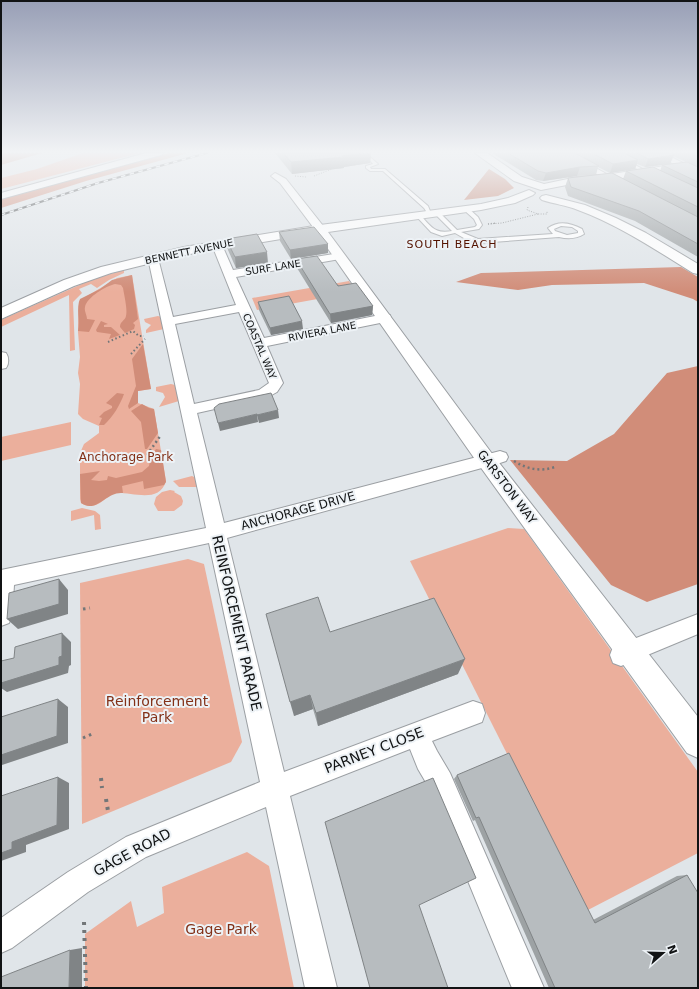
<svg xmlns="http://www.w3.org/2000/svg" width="699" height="989" font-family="'DejaVu Sans',sans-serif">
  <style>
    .green { fill: #ebaf9c }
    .forest { fill: #d18d79 }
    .water { fill: #c17f6b }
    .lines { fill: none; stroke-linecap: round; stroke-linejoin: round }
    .service-casing { stroke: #9b9fa3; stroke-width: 2 }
    .minor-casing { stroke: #9b9fa3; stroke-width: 2 }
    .tertiary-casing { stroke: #9b9fa3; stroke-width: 2 }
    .path-far5 { stroke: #727678; stroke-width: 1; stroke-dasharray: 1 1.5; stroke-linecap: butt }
    .path-far4 { stroke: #727678; stroke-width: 1.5; stroke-dasharray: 1 2; stroke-linecap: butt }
    .path-far3 { stroke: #727678; stroke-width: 2; stroke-dasharray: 1.5 2.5; stroke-linecap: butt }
    .path-far2 { stroke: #727678; stroke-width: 2.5; stroke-dasharray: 2 3; stroke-linecap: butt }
    .path-far1 { stroke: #727678; stroke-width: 3; stroke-dasharray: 2.5 4; stroke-linecap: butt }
    .path { stroke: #727678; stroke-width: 4; stroke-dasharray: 3 5; stroke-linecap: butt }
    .service { fill: #fff; fill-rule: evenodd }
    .minor { fill: #fff; fill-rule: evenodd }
    .tertiary { fill: #fff; fill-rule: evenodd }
    .rail-casing { stroke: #4b4e50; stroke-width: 2 }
    .rail { stroke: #edf2f6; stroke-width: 1.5; stroke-dasharray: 4.5; stroke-linecap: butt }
    .wall { fill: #9da2a4 }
    .shaded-wall { fill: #808486 }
    .building { fill: #b7bcbf; stroke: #808486 }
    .labels { text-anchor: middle; stroke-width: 4; stroke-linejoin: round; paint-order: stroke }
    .far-street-label { font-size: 10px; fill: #111314; stroke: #edf2f6 }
    .far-neighbourhood-label { font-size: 11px; letter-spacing: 1px; fill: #541300; stroke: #edf2f6 }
    .park-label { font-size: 12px; fill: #833118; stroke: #edf2f6 }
    .street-label { font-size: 12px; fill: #111314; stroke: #edf2f6 }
    .near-street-label { font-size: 14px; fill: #111314; stroke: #edf2f6 }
    .near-park-label { font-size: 14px; fill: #833118; stroke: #edf2f6 }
  </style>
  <rect width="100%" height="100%" fill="#e0e5e9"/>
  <g class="green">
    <path d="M83 153H140L1 189V178L37 169Z"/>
    <path d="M124 270V273L109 280 97 288 91 284 79 289 82 293 73 302 75 350 70 351 69 295 1 327V320L3 319 93 279Z"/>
    <path d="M132 275 151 389 138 391V403L154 409 166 481C159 505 130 491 114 493 103 499 95 512 81 503L80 499V453L84 444 99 433V426L83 419 78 414 80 384 78 373 80 357 78 332 79 301 117 278Z"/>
    <path d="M349 281 356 292 257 310 252 298Z"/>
    <path d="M158 316 161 317 164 329 146 333V330L151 325 145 322 144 319Z"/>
    <path d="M171 384 175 385 179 401 159 407 165 397 163 393 156 391V387Z"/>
    <path d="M71 422V445L1 461V437Z"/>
    <path d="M192 476 196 478 198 487H179L173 481Z"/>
    <path d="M170 490 175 491 174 492 181 496 183 501 182 505 174 511H158L154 504 156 497 162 492Z"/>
    <path d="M82 508 95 511 100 515 101 529 95 530 94 515 71 521V511Z"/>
    <path d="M508 528 524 529 698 772V853L586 911 410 561Z"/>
    <path d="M188 559 204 564 242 742 231 762 82 824 80 583Z"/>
    <path d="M247 852 269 866 294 988H85V934L131 901 137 927 164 913 162 887Z"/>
  </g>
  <g class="forest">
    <path d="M169 153H188L86 181 1 208V199Z"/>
    <path d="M681 267 698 277V302L693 299 644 283 552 285 518 290 456 282 481 273Z"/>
    <path d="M132 275 138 319 133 323 135 325 134 329 125 333 120 327C120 321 125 321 126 316 128 311 124 294 123 288L121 285 115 284C106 286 87 297 85 307 84 311 87 315 87 319L95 320 89 332 78 331C80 321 76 308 80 299L100 289 112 280Z"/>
    <path d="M101 321 108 324 104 325V327H111L120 335 109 339 111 334 97 332 96 330Z"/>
    <path d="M143 344 151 389 138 391V403L129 409 128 406 136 386 132 359Z"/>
    <path d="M698 366V584L647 602 611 585 510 460 567 461 614 434 667 373Z"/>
    <path d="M117 393 124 394C120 405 113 417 104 425H99L102 418 99 417 104 412 112 408V406L106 403Z"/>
    <path d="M142 404 149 408 154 409 158 433 147 449H145L141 422 131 411Z"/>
    <path d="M156 449 161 450 166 482 164 485 144 489 143 481 122 486 123 493C106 491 97 514 81 503L80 474 100 471 91 480 99 481 107 480 108 476 116 478 142 472 149 466 151 456Z"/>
  </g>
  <g class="water">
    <path d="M1 153H42L1 165Z"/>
    <path d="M489 169 505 179 514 188 498 196 464 200Z"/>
  </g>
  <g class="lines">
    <g class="service-casing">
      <g id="service">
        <path d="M606 153H612L652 174 649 175Z"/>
        <path d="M370 157 378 164 370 167 371 169H385L428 206 430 211 427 216 423 215 426 211 424 208 383 171H370L366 168V166L373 164 368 158Z"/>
        <path d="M464 208H468L478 217 482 225 479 229 461 232 478 239 553 234 548 228C559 220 571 223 582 229L584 234C576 239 568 239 559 237L478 243 469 241 455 233 442 236 431 232 416 216 420 215C432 227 434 234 452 231L435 214V212H439L457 230 475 227 477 225 474 219 464 210ZM561 226 572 227 578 231V233L567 235 555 231 554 229Z"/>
      </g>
    </g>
    <g class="minor-casing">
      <g id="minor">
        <path d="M559 153H569L628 186 624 189 621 188Z"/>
        <path d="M652 153H663L689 166 685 168H682Z"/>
        <path d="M275 173 286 179 324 227 325 229 324 231H316L280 183 271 176Z"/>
        <path d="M217 242 222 245 233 270 340 253 345 256 340 259 236 277 264 338 385 314 390 315 391 318 390 321 385 322 267 346 283 383 277 392 268 397 197 413 224 523 500 451 506 453 508 457 506 461 500 463 227 538 284 772 473 701 482 704 485 713 482 722 432 741 437 751 450 773 544 988H512L431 791 418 769 410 749 290 796 337 988H305L266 807 146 857 88 892 12 948 1 953V918L68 872 126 837 260 782 209 543 14 585 12 616 9 623 1 626V570L206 528 148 258 153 255 158 258 173 317 236 305 212 245ZM239 312 269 383 259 390 194 404 175 324Z"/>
        <path d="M1 352 6 353C9 357 9 364 6 368L1 369Z"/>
        <path d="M698 614V634L621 666 613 663 610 655 613 647Z"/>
      </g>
    </g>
    <g class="tertiary-casing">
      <g id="tertiary">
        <path d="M146 153H163L161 155 1 199V193Z"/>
        <path d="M475 153H487L522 177 544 184 577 177 598 176 685 163 698 169V176L683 169 598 182 577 183 541 190 514 181Z"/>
        <path d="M529 190 535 193 533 195 515 203 481 210 328 232 493 455 698 717V758L687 753 479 465 317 233 184 255 111 273 74 286 1 319V308L64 280 101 267 184 247 320 225 481 204 508 198Z"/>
        <path d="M546 195 585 205 616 218 646 233 698 264V274L693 273C656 250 619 225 578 210 566 205 554 204 542 200L540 198 542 196Z"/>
      </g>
    </g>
    <g class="path-far5">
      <path d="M295 176 306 177"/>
      <path d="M314 176 332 169"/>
      <path d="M528 207 527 210 538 214H547V211"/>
      <path d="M488 224 502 223 538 214"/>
    </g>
    <path class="path-far4" d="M488 224 496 223"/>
    <g class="path-far3">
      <path d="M108 342 133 331 139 336H144"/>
      <path d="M131 354 145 339"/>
    </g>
    <g class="path-far2">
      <path d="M147 455 161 435"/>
      <path d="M514 461C527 469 540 472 555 467"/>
    </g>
    <g class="path-far1">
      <path d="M83 609 90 608"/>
      <path d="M83 738 94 733"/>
    </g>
    <g class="path">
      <path d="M101 778 102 788"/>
      <path d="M106 799 108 811"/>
      <path d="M84 922 86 988"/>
    </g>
    <use href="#service" class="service"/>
    <use href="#minor" class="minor"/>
    <use href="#tertiary" class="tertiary"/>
    <g class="rail-casing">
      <path id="rail" d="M1 215 98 183 207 153"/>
    </g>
    <use href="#rail" class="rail"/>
  </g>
  <g class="wall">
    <path d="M275 153H371L370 163 344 167V168L292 174Z"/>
    <path d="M492 153H698V257L635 221 568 196 565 187 568 178 623 179 626 171H660L662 165 686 162 673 156 670 164 645 167 637 164 635 169 610 173 598 167 596 175 577 176 543 181 536 180Z"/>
    <path d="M279 232 328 244V253L291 259 280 241Z"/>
    <path d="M226 239 268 263 236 268 228 250Z"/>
    <path d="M296 259 373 306 372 315 331 323 297 268Z"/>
    <path d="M258 302 303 329 271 335 259 310Z"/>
    <path d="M330 632 458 674 318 726 313 709 294 716Z"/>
    <path d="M457 775 593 920 677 876 687 875 698 988H549L475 820 473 821 454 779Z"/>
  </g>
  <g class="shaded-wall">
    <path d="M361 153H371L370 163 344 167V168L292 174 291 162Z"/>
    <path d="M674 155 670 164 645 167 648 159Z"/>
    <path d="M638 160 635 169 610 173 613 164Z"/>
    <path d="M580 167 577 176 543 181 546 173Z"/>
    <path d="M328 244V253L291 259 290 250Z"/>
    <path d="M267 252 268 263 236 268 235 257Z"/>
    <path d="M373 306 372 315 331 323 330 314Z"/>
    <path d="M302 321 303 329 271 335 270 328Z"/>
    <path d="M278 410 279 418 259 423 257 415Z"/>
    <path d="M257 414 258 422 220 431 218 423Z"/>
    <path d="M59 579 68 590V614L18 629 7 619Z"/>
    <path d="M62 633 71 642V665L69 666 68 673 7 692 1 688V683Z"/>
    <path d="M465 659 458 674 318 726 316 713Z"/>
    <path d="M310 695 313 709 294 716 290 702Z"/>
    <path d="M58 699 68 707V743L2 765H1V755Z"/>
    <path d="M58 777 69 783V829L26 845V852L1 861V853L12 842Z"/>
    <path d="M82 948V988H69L70 950Z"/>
  </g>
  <g class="building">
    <path d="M283 153H361L342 156 344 157 291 162Z"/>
    <path d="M508 153H575L599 166 580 167 546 173 538 171Z"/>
    <path d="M592 153H624L638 160 613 164Z"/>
    <path d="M637 153H670L674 155 648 159Z"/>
    <path d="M690 153H698V157Z"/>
    <path d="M687 162 698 167V182L662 165Z"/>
    <path d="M653 167 698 188V207L626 171Z"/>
    <path d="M612 173 698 217V244L639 211 571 187 568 178Z"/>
    <path d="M314 227 328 244 290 250 279 232Z"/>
    <path d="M257 234 267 252 235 257 226 239Z"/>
    <path d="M317 256 338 286 356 283 373 306 330 314 296 259Z"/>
    <path d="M289 296 302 321 270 328 258 302Z"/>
    <path d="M271 393 278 410 257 415V414L218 423 214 408 219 404Z"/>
    <path d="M59 579V604L7 619 9 593Z"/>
    <path d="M318 597 330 632 434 598 465 659 316 713 310 695 290 702 266 614Z"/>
    <path d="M62 633V656L59 657V665L1 683V661L14 658 15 647Z"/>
    <path d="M58 699 57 736 1 755V717Z"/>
    <path d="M509 753 595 923 687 875 698 893V988H555L479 817 476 818 457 775Z"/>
    <path d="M58 777 57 825 12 842V849L1 853V796Z"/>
    <path d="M433 778 476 878 419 905 448 988H370L325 822Z"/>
    <path d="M70 950 69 988H1V977Z"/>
  </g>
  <linearGradient id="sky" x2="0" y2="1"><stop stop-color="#989fb6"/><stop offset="0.52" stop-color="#f1f3f5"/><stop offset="1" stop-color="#f1f3f5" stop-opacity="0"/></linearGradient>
  <rect width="699" height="292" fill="url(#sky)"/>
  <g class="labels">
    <g class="far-street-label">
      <text transform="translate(189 251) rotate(-12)" y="4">BENNETT AVENUE</text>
      <text transform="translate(273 267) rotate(-9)" y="4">SURF LANE</text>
      <text transform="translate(322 331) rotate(-11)" y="4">RIVIERA LANE</text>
      <text transform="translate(260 346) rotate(67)" y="4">COASTAL WAY</text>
    </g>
    <g class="far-neighbourhood-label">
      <text x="452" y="248">SOUTH BEACH</text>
    </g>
    <g class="park-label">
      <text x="126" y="461">Anchorage Park</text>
    </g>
    <g class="street-label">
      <text transform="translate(507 487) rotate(53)" y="4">GARSTON WAY</text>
      <text transform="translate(298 511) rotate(-15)" y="4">ANCHORAGE DRIVE</text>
    </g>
    <g class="near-street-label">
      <text transform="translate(237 623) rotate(77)" y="5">REINFORCEMENT PARADE</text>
      <text transform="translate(374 750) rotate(-21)" y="5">PARNEY CLOSE</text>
      <text transform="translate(132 852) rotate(-28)" y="5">GAGE ROAD</text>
    </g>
    <g class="near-park-label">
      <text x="157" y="706">Reinforcement<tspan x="157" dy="16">Park</tspan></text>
      <text x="221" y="934">Gage Park</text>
    </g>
  </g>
  <rect width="699" height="989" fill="none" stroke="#111314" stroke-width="4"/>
  <g transform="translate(663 953) rotate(70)" stroke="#edf2f6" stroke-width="3" paint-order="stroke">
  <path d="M0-3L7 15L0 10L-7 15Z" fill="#111314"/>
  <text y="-6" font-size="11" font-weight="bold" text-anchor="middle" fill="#111314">N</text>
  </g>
</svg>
